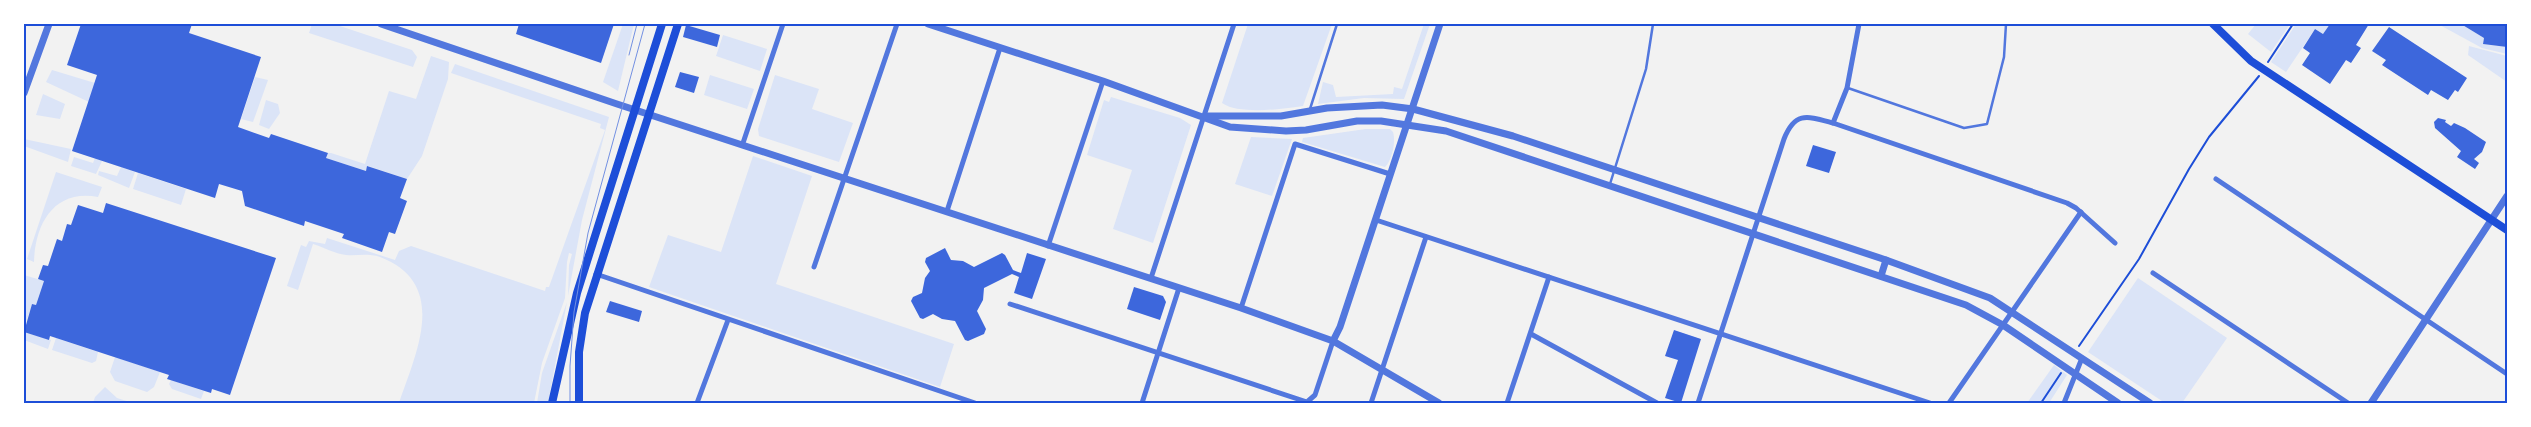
<svg xmlns="http://www.w3.org/2000/svg" width="2531" height="427" font-family="'Alegreya Sans',sans-serif">
  <style>
    .green { fill: #dbe4f7 }
    .building { fill: #3d67dc }
    .lines { fill: none; stroke-linecap: round; stroke-linejoin: round }
    .path { stroke: #1d4ed8; stroke-width: 2 }
    .service { stroke: #5277de; stroke-width: 2.5 }
    .minor { stroke: #5277de; stroke-width: 5 }
    .tertiary { stroke: #5277de; stroke-width: 7 }
    .secondary { stroke: #1d4ed8; stroke-width: 8 }
    .tram { stroke: #7290e2; stroke-width: 1 }
    .neatline { fill: none; stroke: #1d4ed8; stroke-width: 2 }
  </style>
  <rect width="100%" height="100%" fill="#f2f2f2"/>
  <g class="green">
    <path d="M312 24H334L412 50 417 57 413 67 309 33Z"/>
    <path d="M623 24H634L618 91 603 82Z"/>
    <path d="M1248 24H1332L1303 106C1283 109 1239 115 1222 103Z"/>
    <path d="M1424 24H1430L1404 99 1364 98 1318 104 1323 82 1333 85 1336 97 1393 94 1394 87 1402 89Z"/>
    <path d="M2256 24H2290L2271 52 2248 34Z"/>
    <path d="M2296 24H2330L2323 34 2315 29 2286 72 2271 62Z"/>
    <path d="M2438 24H2461L2484 38 2483 44 2507 47V54L2482 48Z"/>
    <path d="M723 35 767 49 760 71 716 56Z"/>
    <path d="M2469 46 2507 56V82L2468 55Z"/>
    <path d="M431 56 449 62 448 79 422 156 407 179 368 166 366 171 326 158 328 153H331L365 164 389 91 416 99Z"/>
    <path d="M455 64 609 117 582 220 568 296 569 265 572 254 569 253 567 262 565 298 542 363 534 403H420L418 401 399 403C416 353 450 284 380 257 368 253 357 256 346 255 335 254 323 247 313 244L298 290 287 286 301 245 306 247 309 241 325 244 327 238 395 260 399 251 411 246 545 291 546 287H549L605 130 600 128 601 124 451 73Z"/>
    <path d="M52 70 95 83 89 102 46 82Z"/>
    <path d="M710 75 754 89 747 109 704 95Z"/>
    <path d="M775 75 819 89 812 109 853 123 839 162 759 136 758 129Z"/>
    <path d="M255 77 268 80 253 122 241 119Z"/>
    <path d="M43 94 65 104 60 119 36 115Z"/>
    <path d="M1111 97 1180 118 1191 125 1153 243 1113 229 1132 170 1087 155 1104 100 1109 102Z"/>
    <path d="M266 100 278 104 280 113 269 129 259 125Z"/>
    <path d="M1366 129H1390L1393 132C1396 142 1392 160 1385 167L1302 142 1303 138Z"/>
    <path d="M1251 137 1292 139 1272 196 1235 184Z"/>
    <path d="M24 139 71 149 68 162 24 146Z"/>
    <path d="M753 156 812 176 776 284 954 344 940 387 649 287 668 235 721 252Z"/>
    <path d="M74 157 93 163 95 158 102 161 96 174 71 166Z"/>
    <path d="M121 167 135 172 129 188 98 175 99 171 117 176Z"/>
    <path d="M56 172 102 187 98 197C54 189 35 224 34 262L27 259Z"/>
    <path d="M138 173 186 189 181 205 133 189Z"/>
    <path d="M24 275 44 281 36 305 32 304 24 329Z"/>
    <path d="M2138 278 2227 338 2182 403H2165L2088 352Z"/>
    <path d="M567 302 548 403H537L542 373Z"/>
    <path d="M24 332 51 340 48 349 24 340Z"/>
    <path d="M56 338 98 352 96 361 92 363 52 350Z"/>
    <path d="M115 357 160 372 154 387 147 392 115 381 110 372Z"/>
    <path d="M2054 365 2067 375 2049 403H2027Z"/>
    <path d="M171 380 204 391 201 399 172 389 169 384Z"/>
    <path d="M105 387 117 398 133 403H93L95 397Z"/>
  </g>
  <g class="building">
    <path d="M81 24H192L189 33 261 57 238 127 269 138 271 134 328 153 326 158 366 171 367 166 407 179 400 198 407 201 395 234 389 232 382 252 342 238 344 234 305 221 304 226 245 206 242 191 219 184 215 198 72 151 97 75 67 65Z"/>
    <path d="M519 24H614L601 63 516 34Z"/>
    <path d="M2330 24H2369L2356 45 2361 48 2351 63 2346 60 2330 84 2302 65 2310 53 2303 48 2315 29 2323 34Z"/>
    <path d="M2461 24H2507V47L2483 44 2484 38Z"/>
    <path d="M686 25 720 35 717 47 683 37Z"/>
    <path d="M2389 27 2467 78 2458 92 2455 90 2448 100 2431 90 2428 95 2382 65 2386 60 2372 51Z"/>
    <path d="M680 72 699 77 694 93 675 87Z"/>
    <path d="M2438 118 2446 120 2445 122 2451 126 2454 123 2465 128 2486 142 2482 152 2474 159 2479 163 2475 169 2457 157 2461 151 2435 128 2434 122Z"/>
    <path d="M1813 145 1836 152 1829 173 1806 166Z"/>
    <path d="M106 203 276 258 230 395 212 389 211 393 167 379 169 375 50 336 49 340 24 332 32 304 36 305 44 281 38 279 43 265 48 266 57 239 62 241 67 224 71 225 78 205 103 213Z"/>
    <path d="M945 248 951 260 963 261 974 267 1002 253 1005 255 1013 270 1021 273 1027 253 1046 259 1032 299 1014 293 1019 277 1012 274 984 288 983 300 977 311 986 329 984 334 968 341 965 340 955 321 942 319 933 314 923 319 920 318 911 301 913 297 922 293 925 278 930 271 925 262 926 258Z"/>
    <path d="M1134 287 1163 296 1166 302 1160 320 1127 309Z"/>
    <path d="M610 301 642 311 639 322 606 312Z"/>
    <path d="M1674 330 1701 339 1681 403 1665 398 1678 360 1665 356Z"/>
  </g>
  <g class="lines">
    <g class="path">
      <path d="M2268 62 2293 24"/>
      <path d="M2079 346 2139 259 2189 169 2209 137 2259 76"/>
      <path d="M2041 403 2061 373"/>
    </g>
    <g class="service">
      <path d="M1848 88 1964 128 1987 124 2004 57 2006 24"/>
      <path d="M1310 109 1337 24"/>
      <path d="M1610 184 1646 69 1653 24"/>
    </g>
    <g class="minor">
      <path d="M1833 123 1847 88 1859 24"/>
      <path d="M743 143 783 24"/>
      <path d="M2216 179 2507 374"/>
      <path d="M947 211 1000 48"/>
      <path d="M1376 220 1930 403"/>
      <path d="M1048 246 1103 81"/>
      <path d="M814 267 897 24"/>
      <path d="M2153 273 2348 403"/>
      <path d="M596 274 975 403"/>
      <path d="M1151 278 1234 24"/>
      <path d="M1010 304 1307 402 1315 395 1333 341"/>
      <path d="M1241 308 1295 144 1390 174"/>
      <path d="M1531 334 1657 403"/>
      <path d="M697 403 728 320"/>
      <path d="M1142 403 1179 288"/>
      <path d="M1371 403 1426 237"/>
      <path d="M1507 403 1549 277"/>
      <path d="M1698 403 1784 139C1795 111 1807 116 1833 123L2067 203 2076 208 2115 243"/>
      <path d="M1949 403 2081 212"/>
      <path d="M2064 403 2082 358"/>
    </g>
    <g class="tertiary">
      <path d="M381 24 617 104 1241 308 1333 341 1439 403"/>
      <path d="M928 24 1103 81 1230 127 1286 131 1306 130 1357 121H1381L1446 131 1966 305 2003 325 2118 403"/>
      <path d="M24 93 49 24"/>
      <path d="M1206 116H1281L1327 108 1382 105 1413 109 1513 136 1886 260 1990 298 2150 403"/>
      <path d="M1881 276 1886 260"/>
      <path d="M1333 341 1340 327 1440 24"/>
      <path d="M2371 403 2507 196"/>
    </g>
    <g class="secondary">
      <path d="M2213 24 2251 61 2507 230"/>
      <path d="M552 403 577 293 662 24"/>
      <path d="M579 403V352L585 313 678 24"/>
    </g>
    <g class="tram">
      <path d="M629 55 637 24"/>
      <path d="M570 403V366L574 312 588 233 645 24"/>
    </g>
  </g>
  <rect width="2531" height="427" fill="none" stroke="#ffffff" stroke-width="50"/>
  <rect x="25" y="25" width="2481" height="377" class="neatline"/>
</svg>
